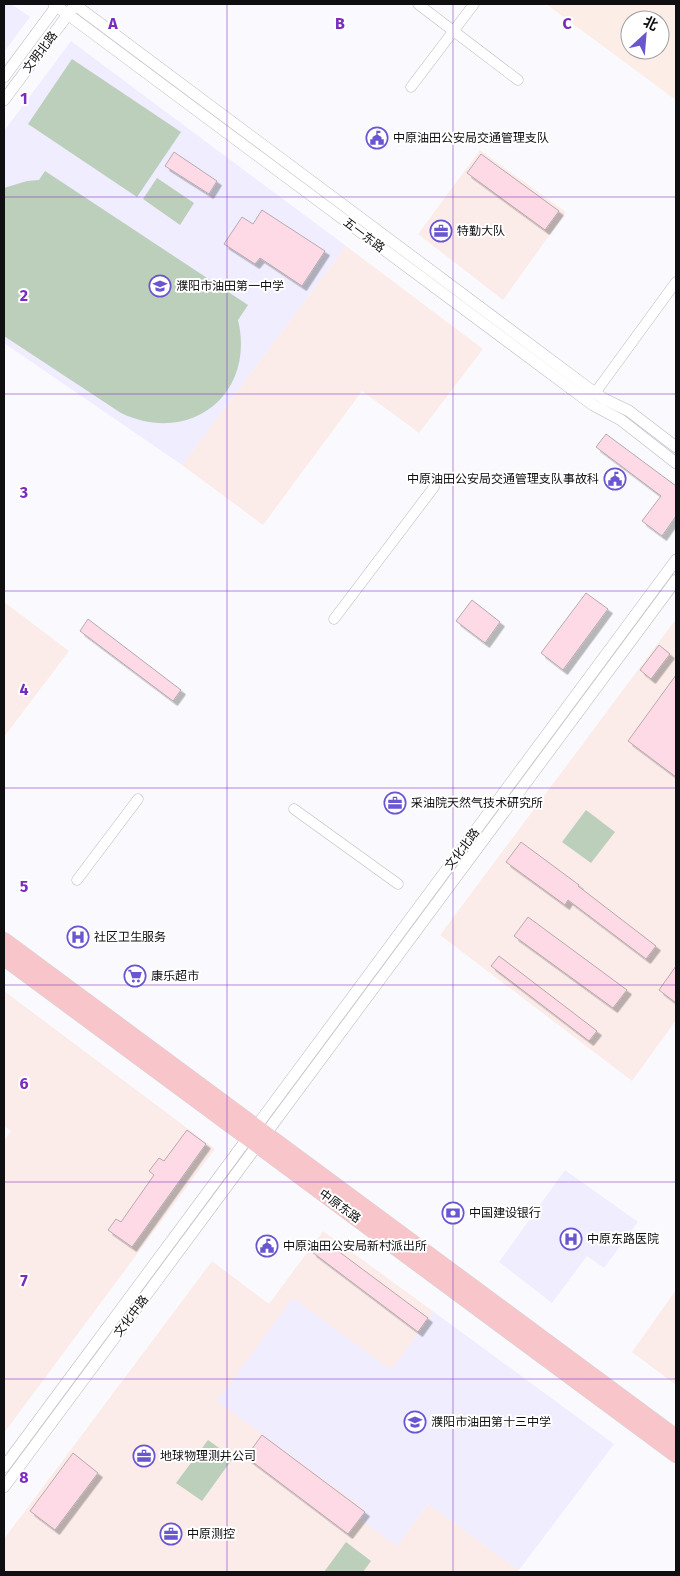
<svg xmlns="http://www.w3.org/2000/svg" width="680" height="1576" font-family="'Fira Sans','Noto Sans SC',sans-serif">
  <style>
    .commercial { fill: #fcece9 }
    .industrial { fill: #fcede7; fill-rule: evenodd }
    .built { fill: #efedff }
    .green { fill: #bbcfbb }
    .building { fill: #fed9e6; stroke: #b6aaae; filter: url(#shadow) }
    .lines { fill: none; stroke-linecap: round; stroke-linejoin: round }
    .minor-casing { stroke: #b8b8c1; stroke-width: 11 }
    .tertiary-casing { stroke: #b8b8c1; stroke-width: 12 }
    .primary-casing { stroke: #d4d4d4; stroke-width: 16 }
    .minor { stroke: #fff; stroke-width: 10 }
    .tertiary { stroke: #fff; stroke-width: 11 }
    .primary { stroke: #f8c6ca; stroke-width: 15 }
    .grid { fill: none; stroke: #7b2cbf; stroke-width: 1; stroke-opacity: 0.55 }
    .labels { text-anchor: middle; stroke-width: 4; stroke-linejoin: round; paint-order: stroke }
    .street-label { font-size: 12px; fill: #0f0f12; stroke: #fff }
    .poi-label { font-size: 12px; fill: #0f0f12; stroke: #fff; text-anchor: start }
    .grid-label { font-size: 16px; text-anchor: middle; font-weight: bold; fill: #7b2cbf; stroke: #fff; stroke-width: 4; stroke-linejoin: round; paint-order: stroke }
  </style>
  <defs>
    <filter id="shadow"><feDropShadow dx="4.5" dy="4.5" stdDeviation="0" flood-color="#0004"/></filter>
  </defs>
  <rect width="100%" height="100%" fill="#fafafe"/>
  <g class="commercial">
    <path d="M480 150 566 212 503 300 418 234Z"/>
    <path d="M346 246 483 349 419 433 362 391 263 525 182 465Z"/>
    <path d="M4 602 69 651 4 737Z"/>
    <path d="M676 619V1020L632 1081 440 935Z"/>
    <path d="M4 991 215 1149 4 1433V1141L11 1131 4 1126Z"/>
    <path d="M323 1231 434 1312 391 1370 363 1509 357 1516 397 1546 428 1504 519 1570 517 1572H4V1539L212 1261 269 1304Z"/>
    <path d="M676 1290V1385L632 1352Z"/>
  </g>
  <path class="industrial" d="M546 4H676V100ZM630 20H660V50H630Z"/>
  <g class="built">
    <path d="M4 4H11L30 17 4 52Z"/>
    <path d="M71 41 346 246 182 465 4 343V131Z"/>
    <path d="M565 1170 638 1222 604 1268 587 1256 552 1303 499 1262Z"/>
    <path d="M293 1298 391 1370 434 1312 614 1444 519 1570 428 1504 397 1546 357 1517 363 1508 217 1401Z"/>
  </g>
  <g class="green">
    <path d="M72 59 181 132 137 197 28 124Z"/>
    <path d="M45 171 248 305 238 320C256 395 189 446 121 413L4 336V188L27 181 39 180Z"/>
    <path d="M157 178 194 203 180 225 143 199Z"/>
    <path d="M586 810 615 832 591 863 562 842Z"/>
    <path d="M208 1440 233 1458 202 1501 176 1483Z"/>
    <path d="M346 1542 371 1561 363 1572H324Z"/>
  </g>
  <g class="building">
    <path d="M174 152 217 181 209 194 165 166Z"/>
    <path d="M481 154 559 211 545 230 467 173Z"/>
    <path d="M262 210 325 251 302 286 260 258 255 264 224 244 242 217 253 224Z"/>
    <path d="M606 434 676 486V516L662 536 642 521 661 496 596 447Z"/>
    <path d="M586 593 608 609 563 670 541 653Z"/>
    <path d="M472 600 500 622 485 643 456 621Z"/>
    <path d="M88 619 181 690 173 701 80 631Z"/>
    <path d="M659 645 670 654 651 679 640 670Z"/>
    <path d="M676 675V777L628 741Z"/>
    <path d="M521 842 579 885 578 886 656 946 646 959 568 900 565 905 506 862Z"/>
    <path d="M528 917 627 990 613 1008 514 936Z"/>
    <path d="M499 956 597 1031 589 1041 491 966Z"/>
    <path d="M676 966V1003L659 990Z"/>
    <path d="M187 1130 206 1144 132 1247 108 1230 116 1219 121 1222 154 1175 149 1171 159 1158 164 1161Z"/>
    <path d="M322 1239 428 1318 418 1332 312 1252Z"/>
    <path d="M262 1435 365 1512 348 1534 246 1457Z"/>
    <path d="M73 1453 98 1473 55 1530 30 1511Z"/>
  </g>
  <g class="lines">
    <g class="minor-casing">
      <g id="minor">
        <path d="M418 4 518 80"/>
        <path d="M411 87 474 4"/>
        <path d="M595 393 676 282"/>
        <path d="M334 619 434 487"/>
        <path d="M294 809 398 884"/>
        <path d="M77 880 138 799"/>
      </g>
    </g>
    <g class="tertiary-casing">
      <g id="tertiary">
        <path d="M54 4 593 405 621 420 676 463"/>
        <path d="M74 4 595 393 606 400 629 411 676 447"/>
        <path d="M4 77 58 4"/>
        <path d="M4 100 72 9"/>
        <path d="M4 1467 676 560"/>
        <path d="M4 1487 676 580"/>
      </g>
    </g>
    <g class="primary-casing">
      <g id="primary">
        <path d="M4 940 676 1437"/>
        <path d="M4 958 676 1455"/>
      </g>
    </g>
    <use href="#minor" class="minor"/>
    <use href="#tertiary" class="tertiary"/>
    <use href="#primary" class="primary"/>
  </g>
  <path class="grid" d="M227 4V1572M453 4V1572M4 197H676M4 394H676M4 591H676M4 788H676M4 985H676M4 1182H676M4 1379H676"/>
  <defs>
    <g id="civic-ring" transform="scale(1.125)"><circle r="9.5" fill="#fff" stroke="#6a56d0" stroke-width="1.5"/><path d="M-.6-6.5H3V-4.5H.6V-3L4-1V1h2V6H-6V1h2V-1L-.6-3ZM-1.2 2.5V6h2.4V2.5Z" fill="#6a56d0"/></g>
    <g id="office-ring" transform="scale(1.125)"><circle r="9.5" fill="#fff" stroke="#6a56d0" stroke-width="1.5"/><path d="M-6-3h4V-5.5h4V-3h4V5H-6ZM-1-4.5V-3h2v-1.5ZM-6 0V1H6V0Z" fill="#6a56d0"/></g>
    <g id="school-ring" transform="scale(1.125)"><circle r="9.5" fill="#fff" stroke="#6a56d0" stroke-width="1.5"/><path d="M0-5L7-2L0 1L-7-2ZM-4 1L0 2.5L4 1V4Q0 6-4 4Z" fill="#6a56d0"/></g>
    <g id="hospital-ring" transform="scale(1.125)"><circle r="9.5" fill="#fff" stroke="#6a56d0" stroke-width="1.5"/><path d="M-5-5h3v3.5h4V-5h3V5h-3V1.5h-4V5h-3Z" fill="#6a56d0"/></g>
    <g id="supermarket-ring" transform="scale(1.125)"><circle r="9.5" fill="#fff" stroke="#6a56d0" stroke-width="1.5"/><path d="M-6-5.5h2.5l.6 2H6L4.5 2H-2.5L-4.4-4H-6ZM-1.5 3.2a1.3 1.3 0 1 0 .1 0ZM3 3.2a1.3 1.3 0 1 0 .1 0Z" fill="#6a56d0"/></g>
    <g id="bank-ring" transform="scale(1.125)"><circle r="9.5" fill="#fff" stroke="#6a56d0" stroke-width="1.5"/><path d="M-6-4H6V4H-6ZM0-2.3a2.3 2.3 0 1 0 0 4.6a2.3 2.3 0 1 0 0-4.6Z" fill="#6a56d0"/></g>
  </defs>
  <g fill-rule="evenodd">
    <use href="#civic-ring" x="377" y="138"/>
    <use href="#office-ring" x="441" y="231"/>
    <use href="#school-ring" x="160" y="286"/>
    <use href="#civic-ring" x="615" y="479"/>
    <use href="#office-ring" x="395" y="803"/>
    <use href="#hospital-ring" x="78" y="937"/>
    <use href="#supermarket-ring" x="135" y="976"/>
    <use href="#bank-ring" x="453" y="1213"/>
    <use href="#hospital-ring" x="571" y="1239"/>
    <use href="#civic-ring" x="267" y="1246"/>
    <use href="#school-ring" x="415" y="1422"/>
    <use href="#office-ring" x="144" y="1456"/>
    <use href="#office-ring" x="171" y="1534"/>
  </g>
  <g class="labels">
    <g class="street-label">
      <text transform="translate(40 52) rotate(-53)" y="4">文明北路</text>
      <text transform="translate(364 235) rotate(37)" y="4">五一东路</text>
      <text transform="translate(462 849) rotate(-53)" y="4">文化北路</text>
      <text transform="translate(340 1206) rotate(36)" y="4">中原东路</text>
      <text transform="translate(131 1316) rotate(-53)" y="4">文化中路</text>
    </g>
    <g class="poi-label">
      <text x="393" y="142">中原油田公安局交通管理支队</text>
      <text x="457" y="235">特勤大队</text>
      <text x="176" y="290">濮阳市油田第一中学</text>
      <text x="599" y="483" text-anchor="end">中原油田公安局交通管理支队事故科</text>
      <text x="411" y="807">采油院天然气技术研究所</text>
      <text x="94" y="941">社区卫生服务</text>
      <text x="151" y="980">康乐超市</text>
      <text x="469" y="1217">中国建设银行</text>
      <text x="587" y="1243">中原东路医院</text>
      <text x="283" y="1250">中原油田公安局新村派出所</text>
      <text x="431" y="1426">濮阳市油田第十三中学</text>
      <text x="160" y="1460">地球物理测井公司</text>
      <text x="187" y="1538">中原测控</text>
    </g>
  </g>
  <g class="grid-label">
    <text x="113" y="29">A</text>
    <text x="340" y="29">B</text>
    <text x="567" y="29">C</text>
    <text x="24" y="104">1</text>
    <text x="24" y="301">2</text>
    <text x="24" y="498">3</text>
    <text x="24" y="695">4</text>
    <text x="24" y="892">5</text>
    <text x="24" y="1089">6</text>
    <text x="24" y="1286">7</text>
    <text x="24" y="1483">8</text>
  </g>
  <rect width="680" height="1576" fill="none" stroke="#0f0f12" stroke-width="10"/>
  <g transform="translate(645 35) rotate(26)"><circle r="24" fill="#ffffff" stroke="#9f9fa0"/>
  <path d="M0-4L9 19L0 12L-9 19Z" fill="#6a56d0"/>
  <text y="-8" font-size="14" font-weight="bold" text-anchor="middle" fill="#0f0f12">北</text>
  </g>
</svg>
